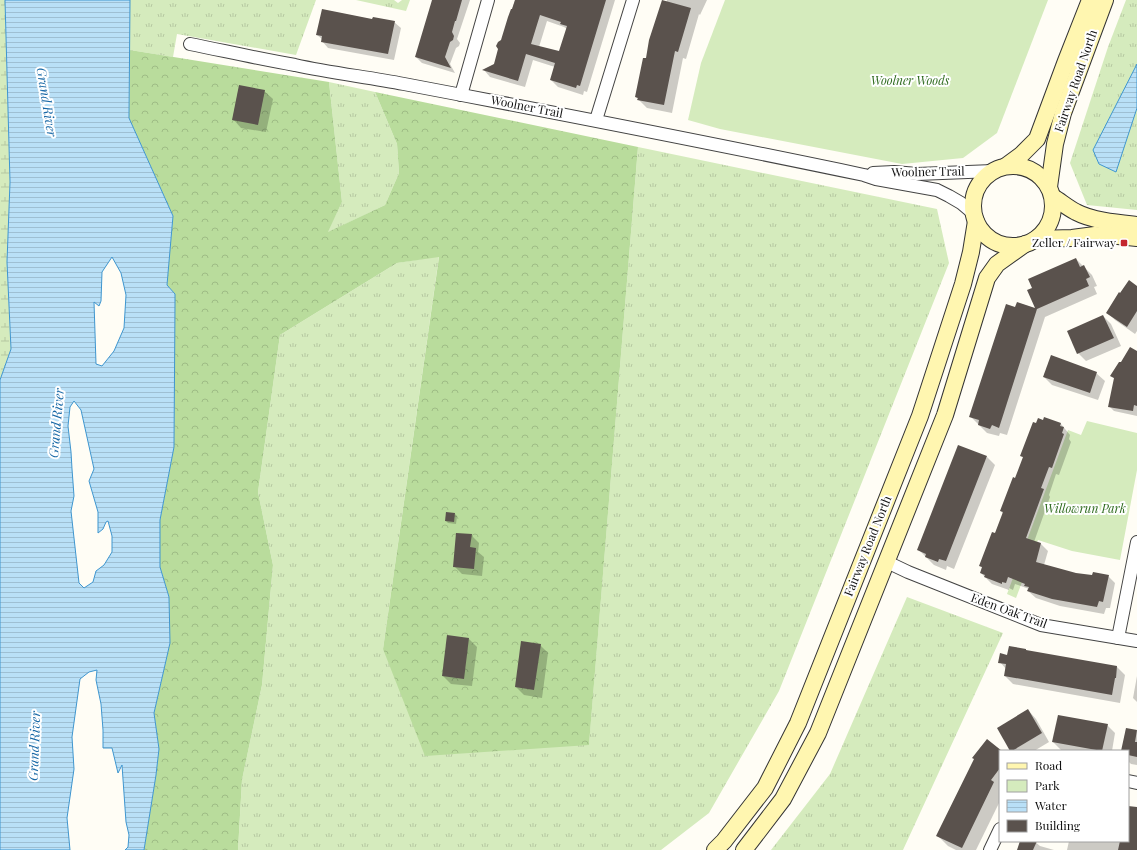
<svg xmlns="http://www.w3.org/2000/svg" width="1137" height="850" font-family="'Playfair Display',serif">
  <style>
    .grass { fill: url(#grass-tufts) }
    .forest { fill: url(#forest-crowns) }
    .wetland { fill: url(#wetland-marsh) }
    .park { fill: #d5ebbd }
    .water { fill: url(#water-rules); stroke: #3f96cf; fill-rule: evenodd }
    .shadow { fill: #0003; fill-rule: evenodd }
    .building { fill: #5a524d; fill-rule: evenodd }
    .lines { fill: none; stroke-linecap: round; stroke-linejoin: round }
    .street-casing { stroke: #444; stroke-width: 14 }
    .secondary-casing { stroke: #333; stroke-width: 18 }
    .street { stroke: #fff; stroke-width: 12 }
    .secondary { stroke: #fff6b0; stroke-width: 16 }
    .poi-dot { fill: #c4262e; stroke: #fff; stroke-width: 1.5 }
    .labels { text-anchor: middle; stroke-width: 4; stroke-linejoin: round; paint-order: stroke }
    .park-label { font-size: 12px; font-style: italic; fill: #2f6b1f; stroke: #fff }
    .street-label { font-size: 12px; fill: #111; stroke: #fff }
    .poi-label { font-size: 12px; fill: #111; stroke: #fff; text-anchor: end }
    .water-label { font-size: 13px; font-style: italic; fill: #1768a6; stroke: #fff }
  </style>
  <defs>
    <pattern id="grass-tufts" width="24" height="20" patternUnits="userSpaceOnUse"><rect width="24" height="20" fill="#d5ebbd"/><path d="M3 7l-1-3M5 7V3M7 7l1-3M15 17l-1-3M17 17v-4M19 17l1-3" fill="none" stroke="#b6c8a1"/></pattern>
    <pattern id="forest-crowns" width="20" height="18" patternUnits="userSpaceOnUse"><rect width="20" height="18" fill="#b9dc9c"/><path d="M2 6a3 3 0 1 1 6 0M12 15a3 3 0 1 1 6 0" fill="none" stroke="#9ebc85"/></pattern>
    <pattern id="wetland-marsh" width="20" height="14" patternUnits="userSpaceOnUse"><rect width="20" height="14" fill="#d5ebbd"/><path d="M1 5h8M5 5V1M11 12h8M15 12V8" fill="none" stroke="#b6c8a1"/></pattern>
    <pattern id="water-rules" width="6" height="5" patternUnits="userSpaceOnUse"><rect width="6" height="5" fill="#b9e0f7"/><path d="M0 2.5h6" fill="none" stroke="#9ebfd3"/></pattern>
  </defs>
  <rect width="100%" height="100%" fill="#fffdf5"/>
  <g class="grass">
    <path d="M130 0H316L296 55 177 34 173 57 130 50Z"/>
    <path d="M356 0H394L398 3 402 0H410L406 11Z"/>
    <path d="M1126 0H1137V210L1087 205 1070 163 1108 47Z"/>
    <path d="M329 82 375 92 397 144 399 173 385 205 327 233 342 202Z"/>
    <path d="M638 147 937 209 949 263 779 691 709 813 661 850H238L242 780 262 685 273 565 258 492 280 335 397 263 439 256 383 649 589 744Z"/>
    <path d="M907 597 1003 633 903 850H771L830 774Z"/>
  </g>
  <path class="forest" d="M130 50 329 82 342 202 328 232 385 205 399 173 397 144 375 92 638 147 589 745 425 756 383 649 439 257 397 263 280 335 258 492 273 565 262 685 242 780 238 850H144L156 775 159 749 154 713 170 643 169 597 160 567V520L174 447 175 294 167 285 173 216 129 118Z"/>
  <path class="wetland" d="M0 0H5L10 182 7 262 11 349 0 380Z"/>
  <g class="park">
    <path d="M725 0H1048L997 133 963 158 902 164 720 129 688 120 701 63Z"/>
    <path d="M1087 421 1137 433V470L1120 560 1072 551 1038 540 1016 598 1007 594 1068 430 1081 435Z"/>
  </g>
  <g class="water">
    <path d="M5 0H130L129 118 173 216 167 285 175 294V303L174 447 160 520V567L169 597 170 643 154 713 159 749 156 775 144 850H125L128 847 129 835 126 822 122 765 118 773 112 748H103V730L101 704 96 680 97 670 89 672 80 679 72 737 74 769 67 818 70 850H0V380L11 349 7 262 10 182ZM112 257 121 273 126 295 124 328 114 351 102 366 96 364 94 302 99 306 101 301 102 272ZM74 401 81 410 94 469 89 481 98 512V533L103 529 106 522 108 521 112 536V552L104 565 96 571 93 582 84 588 79 583 71 511 74 496 72 469 71 452 68 426 70 407Z"/>
    <path d="M1137 64V108L1116 172 1099 164 1093 150Z"/>
  </g>
  <g class="shadow">
    <path d="M434 0H470L457 39 460 43 459 46 456 48 450 64 455 73 422 63 416 57Z"/>
    <path d="M515 0H615L587 92 584 91 583 95 558 87 551 80 555 67 533 60 525 87 490 77 484 70 494 65ZM547 21 564 27 567 29 560 53 539 47Z"/>
    <path d="M667 0H707L700 15 699 14 686 59 683 58 672 113 647 108 636 97 647 60Z"/>
    <path d="M373 21 394 22 401 28 394 60 328 48 322 41V39L317 35Z"/>
    <path d="M264 91 273 99 266 132 241 128 233 119Z"/>
    <path d="M1076 259 1092 275 1097 286 1094 287 1097 294 1045 317 1007 435 1000 433 999 436 987 433 971 417 1017 304 1037 310 1029 291Z"/>
    <path d="M1137 287V331L1135 334 1115 320 1107 312Z"/>
    <path d="M1103 316 1111 324 1121 346 1086 361 1078 353Z"/>
    <path d="M1137 352V416L1114 411 1109 406 1115 379 1111 376Z"/>
    <path d="M1096 373 1105 381 1098 400 1052 385 1044 377Z"/>
    <path d="M1044 421 1061 424 1070 435 1069 439 1071 442 1059 475 1056 474 1049 495 1050 497 1034 542 1041 544 1048 551 1044 565 1076 574 1093 576H1108L1115 583 1110 608H1106L1104 614 1060 606 1036 598 1028 591 1029 589 1015 584 1013 590 1009 588V590L992 584 981 573 983 568 980 566 995 534 1003 514 1001 511 1016 479 1024 458 1021 456 1036 424Z"/>
    <path d="M987 457 995 465 954 569 947 566 946 570 934 565 919 550Z"/>
    <path d="M455 514 457 516 456 524 448 523 446 521Z"/>
    <path d="M471 535 479 543 478 552 484 557 482 576 462 574 454 566Z"/>
    <path d="M469 639 477 647 472 686 451 684 443 676Z"/>
    <path d="M540 645 548 653 542 698 524 695 516 687Z"/>
    <path d="M1026 650 1028 652 1117 667 1125 675 1120 703 1013 684 1005 676 1006 669 1000 662 1008 656Z"/>
    <path d="M1137 676V702L1133 698Z"/>
    <path d="M1028 710 1036 719 1049 742 1034 751H1012Z"/>
    <path d="M1107 725 1115 733 1112 751H1066L1061 750 1053 742Z"/>
    <path d="M1126 729 1137 731V765L1131 764 1128 761V751H1122Z"/>
    <path d="M987 741 1000 751V801L976 850H956L948 846 938 836Z"/>
    <path d="M1128 807 1137 808V850H1067L1069 841H1128Z"/>
    <path d="M1021 841H1034L1040 846 1054 850H1018Z"/>
  </g>
  <g class="building">
    <path d="M432 0H462L456 21H455L452 32 454 36 453 40 450 42 445 57 451 68 415 57Z"/>
    <path d="M515 0H606L580 86 577 85 576 88 550 80 555 63 526 54 518 81 482 70 494 64 498 49 496 46 498 42 501 40 508 17 511 9H512ZM540 15 561 22 560 24 567 26 559 51 531 44Z"/>
    <path d="M662 0 691 8 678 52 675 51 664 105 637 100 638 98 635 97 643 58H646L649 40Z"/>
    <path d="M322 9 372 19 373 17 395 21 388 54 321 42 322 36 316 35Z"/>
    <path d="M239 85 265 90 258 125 232 120Z"/>
    <path d="M1076 258 1080 267 1084 265 1090 277 1086 279 1089 286 1037 309 999 428 992 425 990 429 978 425 979 420 969 417 1006 304 1015 307 1017 302 1035 308 1027 290 1032 288 1028 279Z"/>
    <path d="M1129 280 1137 286V311L1127 327 1106 313 1119 292 1120 293Z"/>
    <path d="M1103 315 1114 338 1077 354 1067 331Z"/>
    <path d="M1130 347 1137 351V406L1134 405 1133 411 1108 407 1114 378 1110 376 1119 362H1121Z"/>
    <path d="M1051 355 1097 372 1090 393 1043 377Z"/>
    <path d="M1044 417 1061 423 1060 426 1064 427 1062 433 1064 434 1052 468 1049 467 1041 488 1044 489 1026 538 1041 543 1036 562 1076 573 1092 575 1093 572 1109 575 1103 602 1099 601 1097 607 1052 599 1027 591 1029 587 1024 586 1025 584 1008 577 1006 583 1002 582V584L984 577 985 575 980 573 982 567 979 566 992 532 995 533 1003 512 1000 511 1013 477 1015 478 1023 457 1020 456 1033 422 1036 423 1038 418 1043 420Z"/>
    <path d="M958 445 987 456 946 561 939 559 938 562 925 557 926 554 917 550Z"/>
    <path d="M446 512 455 513 454 522 445 521Z"/>
    <path d="M456 533 472 534 470 547 476 548 474 569 453 567Z"/>
    <path d="M447 635 469 638 464 679 442 676Z"/>
    <path d="M521 641 541 644 534 690 515 687Z"/>
    <path d="M1009 646 1026 649V650L1117 666 1116 678H1115L1112 695 1004 676 1006 664 998 663 1000 653 1007 655Z"/>
    <path d="M1028 709 1042 733 1012 751H1010L997 728Z"/>
    <path d="M1058 715 1108 724 1102 751 1052 742Z"/>
    <path d="M1126 728 1137 730 1135 742H1137V757L1128 755V751H1121Z"/>
    <path d="M987 739 1002 751H1000V768L991 780 994 782 962 848 936 836 974 759 972 758Z"/>
    <path d="M1128 806 1137 807V850H1118L1120 841H1128Z"/>
    <path d="M1020 841H1037L1033 850H1017Z"/>
  </g>
  <g class="lines">
    <g class="street-casing">
      <g id="street">
        <path d="M190 44C225 51 260 59 295 65 331 73 368 77 404 84 557 113 711 143 864 175L876 179 937 190 949 196 961 203 974 214"/>
        <path d="M461 95 488 0"/>
        <path d="M596 120 633 0"/>
        <path d="M873 173 894 172 917 174 993 171"/>
        <path d="M887 562 908 572 1041 625 1137 641"/>
        <path d="M1118 638 1137 542"/>
        <path d="M1128 781 1137 783"/>
        <path d="M990 850 1000 829"/>
      </g>
    </g>
    <g class="secondary-casing">
      <g id="secondary">
        <circle cx="1013" cy="206" r="40"/>
        <path d="M1006 166 1021 155 1037 139 1066 61 1090 0"/>
        <path d="M1049 187 1055 144 1063 113 1105 0"/>
        <path d="M1053 197C1061 202 1068 208 1076 212 1093 221 1118 223 1137 225"/>
        <path d="M1036 239 1072 238 1095 235 1118 236 1137 238"/>
        <path d="M715 850 724 841 765 788 798 723 920 416 963 284 971 252 976 221"/>
        <path d="M744 850 783 799 818 733 945 415 987 278 997 264 1025 244"/>
      </g>
    </g>
    <use href="#street" class="street"/>
    <use href="#secondary" class="secondary"/>
  </g>
  <rect class="poi-dot" x="1120" y="239" width="8" height="8" rx="2"/>
  <g class="labels">
    <g class="park-label">
      <text x="910" y="85">Woolner Woods</text>
      <text x="1085" y="513">Willowrun Park</text>
    </g>
    <g class="street-label">
      <text transform="translate(1076 81) rotate(-71)" y="4">Fairway Road North</text>
      <text transform="translate(527 107) rotate(11)" y="4">Woolner Trail</text>
      <text transform="translate(928 172) rotate(-1)" y="4">Woolner Trail</text>
      <text transform="translate(868 546) rotate(-68)" y="4">Fairway Road North</text>
      <text transform="translate(1009 611) rotate(20)" y="4">Eden Oak Trail</text>
    </g>
    <g class="poi-label">
      <text x="1116" y="247">Zeller / Fairway</text>
    </g>
    <g class="water-label">
      <text transform="translate(47 102) rotate(81)" y="5">Grand River</text>
      <text transform="translate(56 423) rotate(-85)" y="5">Grand River</text>
      <text transform="translate(34 746) rotate(-88)" y="5">Grand River</text>
    </g>
  </g>
  <rect x="999" y="750" width="130" height="92" fill="#ffffff" stroke="#a0a0a0"/>
  <rect x="1007" y="763" width="20" height="6" fill="#fff6b0" stroke="#a0a0a0"/>
  <text x="1035" y="770" font-size="12" fill="#111111">Road</text>
  <rect x="1007" y="780" width="20" height="12" fill="#d5ebbd" stroke="#a0a0a0"/>
  <text x="1035" y="790" font-size="12" fill="#111111">Park</text>
  <rect x="1007" y="800" width="20" height="12" fill="url(#water-rules)" stroke="#a0a0a0"/>
  <text x="1035" y="810" font-size="12" fill="#111111">Water</text>
  <rect x="1007" y="820" width="20" height="12" fill="#5a524d" stroke="#a0a0a0"/>
  <text x="1035" y="830" font-size="12" fill="#111111">Building</text>
</svg>
